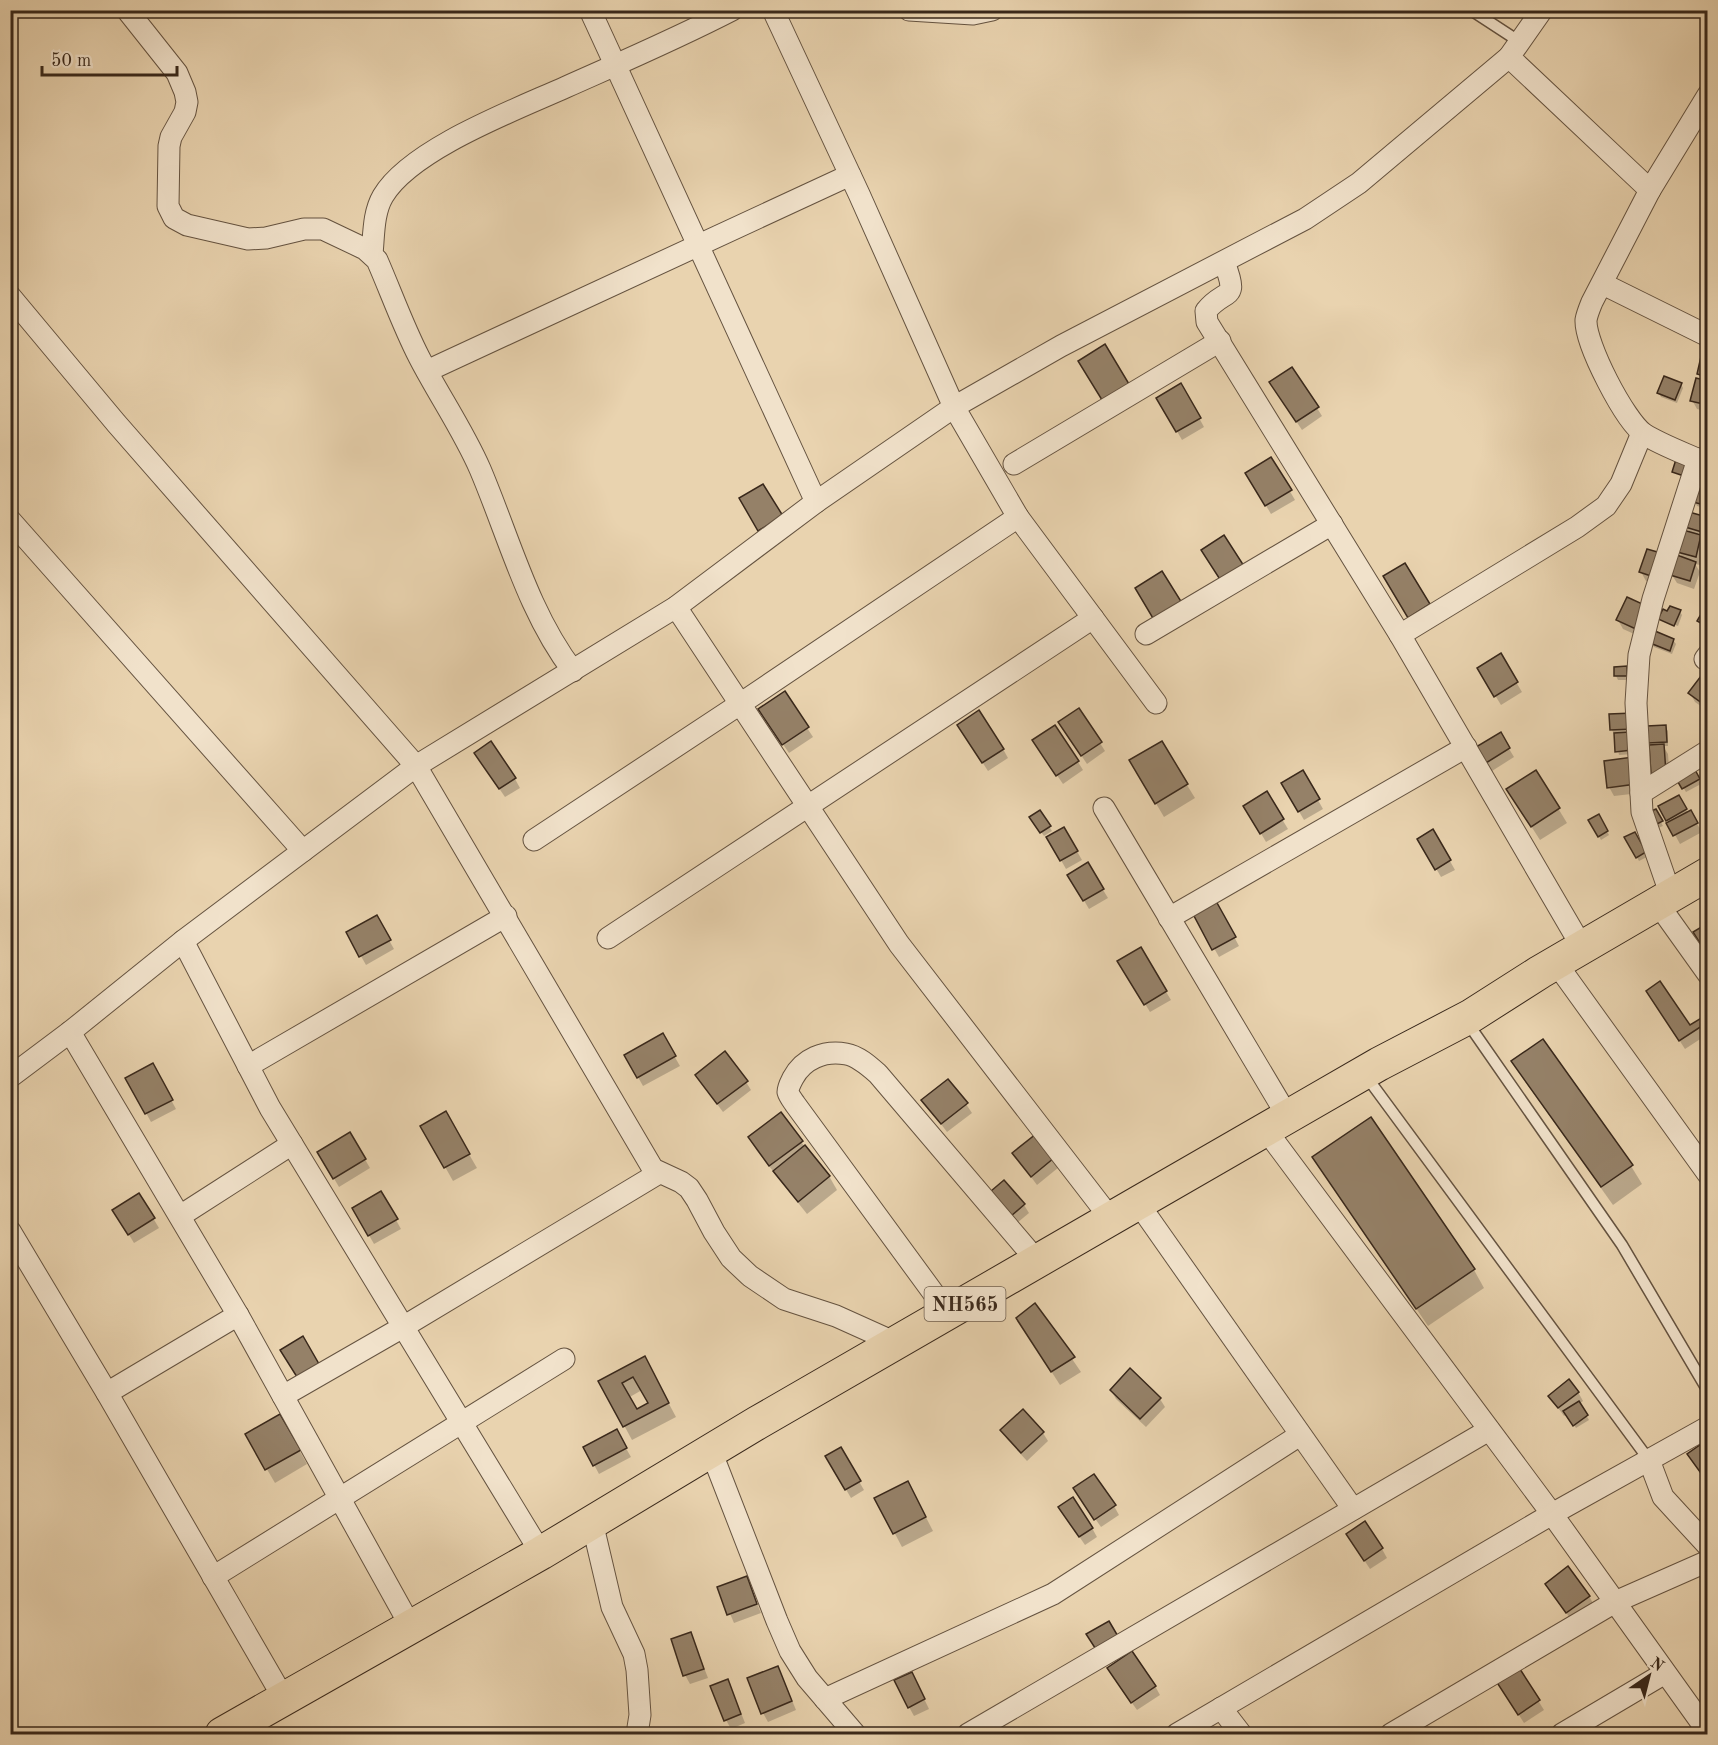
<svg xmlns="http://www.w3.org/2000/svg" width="1718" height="1745" font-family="'Old Standard TT',serif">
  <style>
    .shadow { fill: #0003; fill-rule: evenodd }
    .building { fill: #958168; stroke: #39281b; stroke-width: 1.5; fill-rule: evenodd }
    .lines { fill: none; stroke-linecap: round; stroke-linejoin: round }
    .service-casing { stroke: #655340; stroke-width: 13 }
    .minor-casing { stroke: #655340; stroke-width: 23 }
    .trunk-casing { stroke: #39281b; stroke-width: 35 }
    .service { stroke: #f1e2cb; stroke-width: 10 }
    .minor { stroke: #f1e2cb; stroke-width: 21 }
    .trunk { stroke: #e9d3af; stroke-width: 33 }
    .labels { text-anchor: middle; stroke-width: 5; stroke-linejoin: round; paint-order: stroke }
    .shield { fill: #f1e2cb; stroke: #706050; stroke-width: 1.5 }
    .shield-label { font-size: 20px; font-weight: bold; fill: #39281b }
  </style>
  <rect width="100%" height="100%" fill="#e9d3af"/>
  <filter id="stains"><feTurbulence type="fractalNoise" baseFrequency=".00333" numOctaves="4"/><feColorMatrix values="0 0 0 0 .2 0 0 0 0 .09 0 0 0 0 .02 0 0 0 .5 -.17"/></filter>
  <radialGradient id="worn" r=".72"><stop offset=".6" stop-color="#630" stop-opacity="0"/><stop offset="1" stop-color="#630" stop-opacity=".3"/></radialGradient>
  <g class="shadow">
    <path d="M1708 351V412L1697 409 1692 400 1703 382 1698 373Z"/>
    <path d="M1681 384 1683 388 1677 403 1661 397 1659 393Z"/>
    <path d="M1181 385 1204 427 1182 440 1158 398Z"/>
    <path d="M1276 391 1317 408 1322 416 1302 430Z"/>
    <path d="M1271 459 1295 500 1271 514 1247 474Z"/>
    <path d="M1707 470 1708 486 1704 481Z"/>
    <path d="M1708 495V509L1697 506 1695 502Z"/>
    <path d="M1706 518 1708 548 1705 544 1700 565 1695 564 1700 572 1694 589 1677 583 1672 575 1683 559 1679 552 1691 534 1686 527ZM1698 533 1707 536 1705 544Z"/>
    <path d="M1648 550 1658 585 1646 581 1641 572Z"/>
    <path d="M1628 599 1643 638 1623 629 1618 620Z"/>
    <path d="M1708 606V632L1699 621Z"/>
    <path d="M1680 612 1682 615 1678 626 1660 619 1668 613Z"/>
    <path d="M1673 640 1676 644 1672 654 1654 647 1651 643Z"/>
    <path d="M1500 655 1522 692 1501 705 1479 669Z"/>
    <path d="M1626 668 1628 680H1618L1616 676Z"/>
    <path d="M1708 683V711L1695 702 1690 693Z"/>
    <path d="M785 694 813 737 789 753 765 718Z"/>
    <path d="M1632 714 1633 754 1619 755 1615 736 1612 730Z"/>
    <path d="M1665 727 1668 731V746H1663L1668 754 1670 781 1649 743Z"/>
    <path d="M1065 731 1100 743 1105 751 1087 764Z"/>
    <path d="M964 734 1003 749 1008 758 988 771Z"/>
    <path d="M1500 734 1514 757 1492 771 1478 748Z"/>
    <path d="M1161 743 1195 798 1164 817 1131 761Z"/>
    <path d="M1039 749 1078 762 1083 770 1063 784Z"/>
    <path d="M481 762 515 779 520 788 505 797Z"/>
    <path d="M1637 768 1640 793 1614 796 1609 787Z"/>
    <path d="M1692 768 1701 784 1686 792 1677 777Z"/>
    <path d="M1302 772 1323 809 1304 820 1283 784Z"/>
    <path d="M1536 772 1567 823 1540 840 1516 803Z"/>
    <path d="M1266 793 1288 829 1266 842 1245 806Z"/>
    <path d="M1679 797 1688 813 1690 812 1702 832 1680 844 1660 807Z"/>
    <path d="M1655 811 1663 826 1658 828 1651 813Z"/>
    <path d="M1040 812 1052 831 1044 836 1034 822Z"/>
    <path d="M1598 816 1609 835 1601 840 1590 821Z"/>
    <path d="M1064 829 1082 860 1066 869 1048 837Z"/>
    <path d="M1433 831 1455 870 1441 877 1419 839Z"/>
    <path d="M1634 834 1647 857 1639 861 1626 838Z"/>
    <path d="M1087 864 1108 898 1089 909 1069 875Z"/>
    <path d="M1216 903 1239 946 1219 957 1195 914Z"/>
    <path d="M376 917 394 949 366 965 348 933Z"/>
    <path d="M1140 949 1171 1000 1150 1012 1119 961Z"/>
    <path d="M1653 1000 1690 1027 1708 1015V1034L1685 1049Z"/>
    <path d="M662 1035 680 1066 643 1086 626 1056Z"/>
    <path d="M1513 1062 1631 1166 1642 1184 1613 1205 1524 1080Z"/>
    <path d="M152 1065 176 1109 151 1122 127 1078Z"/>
    <path d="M746 1082 751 1090 723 1112 702 1084Z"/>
    <path d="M923 1100 966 1104 972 1113 947 1132Z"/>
    <path d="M445 1113 477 1168 453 1181 422 1126Z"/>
    <path d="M1041 1132 1064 1163 1037 1185 1014 1154Z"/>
    <path d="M350 1134 370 1168 339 1187 319 1153Z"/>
    <path d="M749 1138 801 1142 829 1176 837 1190 807 1214 757 1151Z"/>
    <path d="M1314 1157 1474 1270 1484 1288 1428 1326Z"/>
    <path d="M381 1193 401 1229 374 1244 354 1209Z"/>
    <path d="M139 1195 159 1228 134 1243 114 1210Z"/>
    <path d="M997 1200 1024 1205 1029 1213 1017 1223Z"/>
    <path d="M1035 1305 1081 1372 1060 1385 1026 1332Z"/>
    <path d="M652 1372 676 1417 632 1440 600 1381ZM642 1390 650 1403 636 1411 628 1398Z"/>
    <path d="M1111 1390 1160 1399 1165 1407 1146 1427 1116 1399Z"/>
    <path d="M1578 1392 1583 1401 1579 1404 1589 1420 1576 1428 1567 1414 1564 1416 1550 1397Z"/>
    <path d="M280 1416 307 1464 275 1483 247 1435Z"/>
    <path d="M1002 1430 1043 1433 1048 1441 1027 1461 1007 1439Z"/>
    <path d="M616 1431 631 1457 599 1474 585 1448Z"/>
    <path d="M840 1449 864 1490 851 1498 827 1457Z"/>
    <path d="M915 1496 933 1531 902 1547 876 1498Z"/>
    <path d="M1080 1497 1114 1506 1119 1515 1101 1527Z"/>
    <path d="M1065 1516 1092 1528 1097 1537 1085 1545Z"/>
    <path d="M1353 1543 1382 1549 1387 1558 1370 1569Z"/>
    <path d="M746 1578 761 1613 734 1623 719 1588Z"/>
    <path d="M1546 1584 1589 1596 1594 1605 1572 1621Z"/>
    <path d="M691 1634 708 1678 690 1684 685 1675Z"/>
    <path d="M1518 1668 1544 1710 1524 1723 1503 1690Z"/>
    <path d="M782 1676 796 1710 768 1722 763 1713Z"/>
    <path d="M1114 1678 1155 1686 1160 1695 1137 1710Z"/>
    <path d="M916 1682 929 1709 914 1716 909 1707Z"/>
    <path d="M732 1690 745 1723 731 1729 726 1720Z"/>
  </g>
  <g class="building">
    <path d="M1105 344 1129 384 1102 400 1078 361Z"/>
    <path d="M1703 348 1708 349V377L1697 374Z"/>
    <path d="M1292 367 1319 407 1296 422 1269 382Z"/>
    <path d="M1664 376 1682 383 1675 400 1657 393Z"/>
    <path d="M1696 378 1708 381V405L1690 401Z"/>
    <path d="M1181 383 1201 418 1176 432 1156 398Z"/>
    <path d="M1678 453 1690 456 1684 476 1672 472Z"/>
    <path d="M1271 457 1292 490 1265 506 1245 473Z"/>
    <path d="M763 484 783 516 758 531 739 498Z"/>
    <path d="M1696 490 1708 493V506L1693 502Z"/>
    <path d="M1689 512 1707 517 1702 532 1685 527Z"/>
    <path d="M1683 530 1701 535 1696 557 1677 552Z"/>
    <path d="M1224 535 1244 566 1221 581 1201 550Z"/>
    <path d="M1647 549 1661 553 1654 577 1639 572Z"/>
    <path d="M1677 555 1696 562 1690 581 1670 575Z"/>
    <path d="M1405 563 1430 604 1408 618 1383 576Z"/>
    <path d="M1162 571 1182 603 1154 620 1135 588Z"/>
    <path d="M1627 597 1649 607 1638 630 1616 620Z"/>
    <path d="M1707 604H1708V627L1697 621Z"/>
    <path d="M1670 606 1681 610 1674 626 1658 619 1663 609 1667 611Z"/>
    <path d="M1655 631 1674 639 1670 651 1650 643Z"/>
    <path d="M1501 653 1518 682 1494 697 1477 668Z"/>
    <path d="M1627 666V676H1614V667Z"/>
    <path d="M1701 676 1708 681V704L1706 706 1688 693Z"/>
    <path d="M785 691 809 727 782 745 758 709Z"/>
    <path d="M1079 708 1102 742 1081 756 1058 722Z"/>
    <path d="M979 710 1004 749 982 763 957 725Z"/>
    <path d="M1633 713 1634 729 1610 730 1609 714Z"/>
    <path d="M1055 725 1079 761 1056 776 1032 740Z"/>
    <path d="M1666 725 1667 742 1648 743 1647 726Z"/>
    <path d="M1501 732 1510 748 1486 763 1476 747Z"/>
    <path d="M1630 732 1632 750 1615 752 1614 733Z"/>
    <path d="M491 741 516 778 499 789 474 753Z"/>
    <path d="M1162 741 1188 784 1155 804 1129 760Z"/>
    <path d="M1664 744 1666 773 1651 774 1649 745Z"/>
    <path d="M1633 757 1636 784 1607 788 1604 761Z"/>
    <path d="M1693 766 1700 779 1682 789 1675 777Z"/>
    <path d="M1303 770 1320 799 1298 812 1281 783Z"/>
    <path d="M1536 770 1560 808 1531 827 1506 789Z"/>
    <path d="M1267 791 1284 819 1260 834 1243 806Z"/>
    <path d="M1679 795 1687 809 1666 821 1658 806Z"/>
    <path d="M1656 809 1663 821 1655 825 1649 812Z"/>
    <path d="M1040 810 1051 826 1040 833 1029 817Z"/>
    <path d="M1691 810 1698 823 1673 836 1666 823Z"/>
    <path d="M1599 814 1608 831 1598 837 1588 820Z"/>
    <path d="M1064 827 1078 851 1060 861 1046 837Z"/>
    <path d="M1433 829 1451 860 1435 870 1417 839Z"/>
    <path d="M1635 832 1646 852 1636 858 1624 837Z"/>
    <path d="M1088 862 1104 889 1083 901 1067 875Z"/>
    <path d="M1216 901 1236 937 1212 950 1193 914Z"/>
    <path d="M377 915 391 940 359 957 346 932Z"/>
    <path d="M1708 923V956L1693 932Z"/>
    <path d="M1141 947 1167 991 1144 1005 1117 961Z"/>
    <path d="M1660 981 1690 1025 1708 1014V1022L1679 1041 1646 991Z"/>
    <path d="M663 1033 676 1056 637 1078 624 1055Z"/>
    <path d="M1543 1039 1633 1165 1601 1187 1511 1061Z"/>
    <path d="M725 1051 748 1081 717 1104 695 1075Z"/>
    <path d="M153 1063 173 1100 145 1114 125 1078Z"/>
    <path d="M948 1079 968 1103 941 1124 921 1100Z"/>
    <path d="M446 1111 470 1154 444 1168 420 1126Z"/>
    <path d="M781 1112 803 1141 769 1166 748 1137Z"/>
    <path d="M1371 1117 1475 1269 1416 1309 1312 1157Z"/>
    <path d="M1041 1130 1060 1153 1031 1177 1012 1153Z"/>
    <path d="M350 1132 366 1159 333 1179 317 1152Z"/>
    <path d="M805 1145 830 1176 798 1202 773 1171Z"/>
    <path d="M1004 1180 1025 1204 1011 1216 991 1191Z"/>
    <path d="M381 1191 398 1219 368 1236 352 1208Z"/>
    <path d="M139 1193 155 1218 128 1235 112 1210Z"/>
    <path d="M1035 1303 1075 1357 1051 1372 1016 1318Z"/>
    <path d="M303 1336 319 1364 297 1377 280 1350Z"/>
    <path d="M645 1356 669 1403 623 1427 598 1381ZM633 1377 648 1403 637 1409 622 1383Z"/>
    <path d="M1130 1368 1161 1398 1140 1419 1110 1390Z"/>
    <path d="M1569 1379 1579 1392 1558 1408 1548 1396Z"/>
    <path d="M1579 1401 1588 1415 1573 1426 1563 1411Z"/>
    <path d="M1023 1409 1044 1432 1021 1453 1000 1430Z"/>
    <path d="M280 1414 301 1450 265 1470 245 1434Z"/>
    <path d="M617 1429 627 1448 593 1466 583 1447Z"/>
    <path d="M1707 1440 1708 1442V1483L1687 1454Z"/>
    <path d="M841 1447 861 1481 845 1490 825 1456Z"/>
    <path d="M1094 1474 1116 1505 1094 1520 1073 1488Z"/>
    <path d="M908 1481 926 1517 893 1534 874 1498Z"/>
    <path d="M1073 1497 1093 1528 1079 1537 1058 1507Z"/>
    <path d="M1365 1521 1383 1548 1364 1561 1346 1534Z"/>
    <path d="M1568 1566 1590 1596 1566 1613 1545 1584Z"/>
    <path d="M747 1576 757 1604 727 1615 717 1587Z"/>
    <path d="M1109 1621 1119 1638 1097 1651 1086 1634Z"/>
    <path d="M691 1632 704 1669 683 1676 671 1639Z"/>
    <path d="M1132 1651 1156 1686 1131 1703 1107 1668Z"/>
    <path d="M778 1666 792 1701 761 1714 747 1678Z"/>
    <path d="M1518 1666 1540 1700 1518 1715 1496 1681Z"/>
    <path d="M912 1672 925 1699 908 1708 894 1680Z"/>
    <path d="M728 1679 741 1714 724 1721 710 1686Z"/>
  </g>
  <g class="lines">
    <g class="service-casing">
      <g id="service">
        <path d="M1471 10 1520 42"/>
        <path d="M1467 1022 1622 1245 1708 1391"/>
        <path d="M1366 1076 1649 1460"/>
      </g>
    </g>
    <g class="minor-casing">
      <g id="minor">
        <path d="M127 10 177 73 185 92 187 102 185 112 171 137 169 146 168 206 174 218 187 225 248 239 266 238 304 229H323L365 249 377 260C391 292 403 326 419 357 438 394 463 430 480 469 509 537 528 612 573 671"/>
        <path d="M590 10 816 502"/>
        <path d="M773 10 859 194 954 407 1018 517 1156 703"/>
        <path d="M909 10 973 14 992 10"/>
        <path d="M1542 10 1509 57 1650 190 1708 95"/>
        <path d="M1650 190 1592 302C1590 307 1587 314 1586 320 1585 344 1625 421 1644 434 1663 446 1687 454 1708 464"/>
        <path d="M372 254C374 235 373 213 383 196 411 149 515 110 566 87 622 62 678 38 732 10"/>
        <path d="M1224 262C1240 303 1225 287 1206 311L1207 322 1400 635 1582 947"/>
        <path d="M1603 284 1708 336"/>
        <path d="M10 296 116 423 416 766 653 1169 681 1182 689 1188 697 1200 714 1232 731 1258 750 1276 784 1299 836 1316 896 1343"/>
        <path d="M427 371 850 175"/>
        <path d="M1014 464 1220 341"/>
        <path d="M10 520 303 851"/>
        <path d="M676 607 899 944 1111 1219"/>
        <path d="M1146 634 1332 524"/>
        <path d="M1400 635 1577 527 1606 506 1621 484 1642 433"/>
        <path d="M1705 659 1708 655"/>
        <path d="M1641 793 1708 751"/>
        <path d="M1104 808 1288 1117"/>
        <path d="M534 840 740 704 1018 517"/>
        <path d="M1671 896 1642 812 1636 703 1639 655 1653 599 1698 459"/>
        <path d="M1658 904 1708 974"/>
        <path d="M1169 918 1466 747"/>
        <path d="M608 938 1093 618"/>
        <path d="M183 941 270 1108 541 1553"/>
        <path d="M1556 963 1708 1174"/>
        <path d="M70 1032 238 1315 411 1627"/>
        <path d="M248 1066 506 916"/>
        <path d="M10 1077 70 1032 183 941 416 766 676 607 816 502 954 407 1061 346 1305 219 1359 183 1509 57"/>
        <path d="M1266 1130 1552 1514 1708 1732"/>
        <path d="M1138 1203 1353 1509"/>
        <path d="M180 1216 292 1144"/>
        <path d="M10 1231 107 1393 284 1699"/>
        <path d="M948 1313 795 1104C793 1101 789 1096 788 1092 788 1087 791 1082 793 1078 803 1059 824 1050 846 1054 858 1056 869 1066 878 1074L1038 1262"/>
        <path d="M107 1393 238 1315"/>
        <path d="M283 1396 403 1327 659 1173"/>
        <path d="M711 1451 777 1621 790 1651 807 1678 855 1734"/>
        <path d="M1649 1460 1663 1497 1708 1546"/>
        <path d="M592 1522 612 1607 634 1654 637 1670 640 1715 637 1734"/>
        <path d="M213 1577 564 1359"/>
        <path d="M825 1699 1053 1594 1300 1435"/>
        <path d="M1221 1708 1241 1734"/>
        <path d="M968 1734 1489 1430"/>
        <path d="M1177 1734 1552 1514 1708 1427"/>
        <path d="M1391 1734 1615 1602 1708 1561"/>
        <path d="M1562 1734 1665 1673"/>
      </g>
    </g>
    <g class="trunk-casing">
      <path id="trunk" d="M222 1734 541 1553 757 1423 1138 1203 1379 1064 1471 1016 1540 972 1708 874"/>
    </g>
    <use href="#service" class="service"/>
    <use href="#minor" class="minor"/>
    <use href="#trunk" class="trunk"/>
  </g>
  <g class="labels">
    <rect class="shield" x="924.5" y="1287" width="81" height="34" rx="4.5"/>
    <g class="shield-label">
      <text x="965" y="1311">NH565</text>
    </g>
  </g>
  <rect width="1718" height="1745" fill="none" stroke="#e9d3af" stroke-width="36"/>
  <rect x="12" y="12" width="1694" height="1721" fill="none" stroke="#39281b" stroke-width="3"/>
  <rect x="18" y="18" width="1682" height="1709" fill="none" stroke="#39281b" stroke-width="1.5"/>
  <g transform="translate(1649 1676) rotate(35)" stroke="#f1e2cb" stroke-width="4.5" paint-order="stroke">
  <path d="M0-4.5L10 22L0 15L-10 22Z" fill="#39281b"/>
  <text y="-9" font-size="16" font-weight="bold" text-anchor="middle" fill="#39281b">N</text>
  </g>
  <path d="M42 66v9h135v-9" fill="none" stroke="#39281b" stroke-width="3"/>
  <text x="51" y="66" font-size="18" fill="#39281b" stroke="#f1e2cb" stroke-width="4.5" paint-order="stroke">50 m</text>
  <rect width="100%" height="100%" filter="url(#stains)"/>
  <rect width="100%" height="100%" fill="url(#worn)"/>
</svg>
